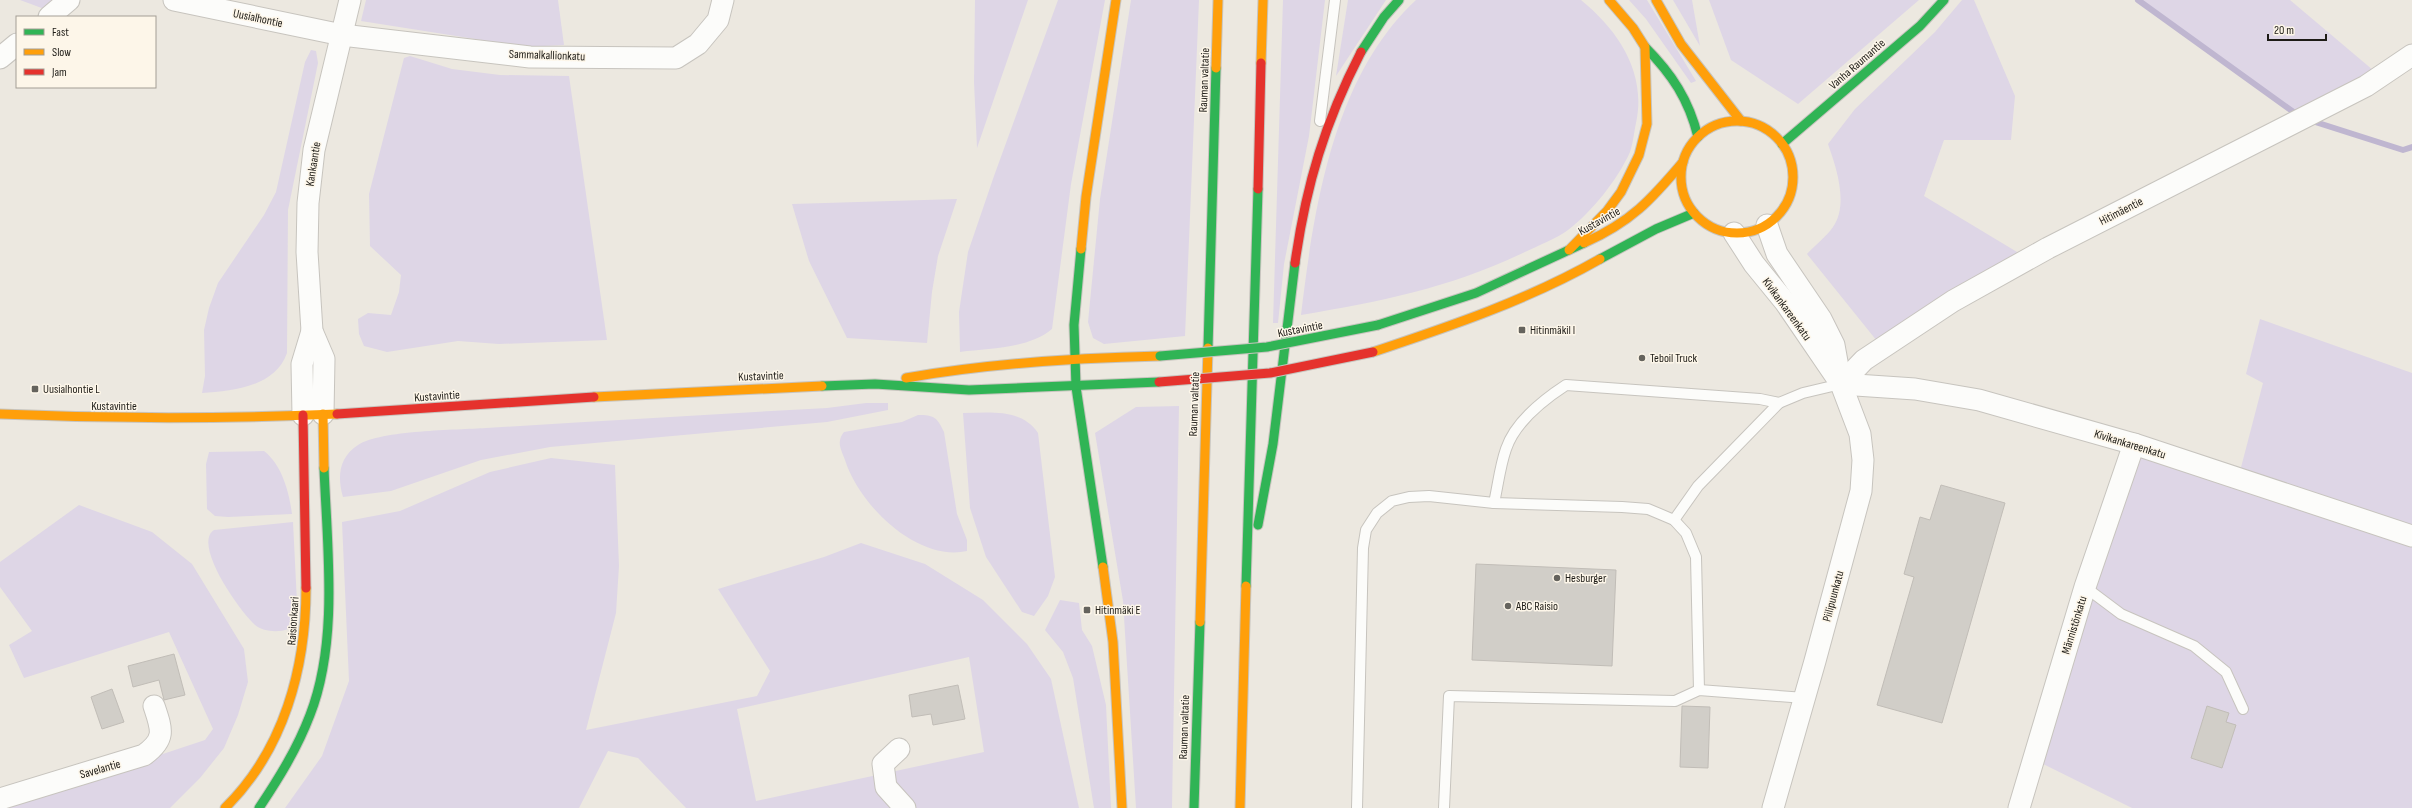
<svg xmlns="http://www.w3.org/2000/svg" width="2412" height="808" font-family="'Sofia Sans Condensed',sans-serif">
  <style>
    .green { fill: #ded6e6; fill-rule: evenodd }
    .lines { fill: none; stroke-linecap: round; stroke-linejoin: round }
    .stream { stroke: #bfb6d0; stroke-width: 6 }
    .building { fill: #d1cec8; stroke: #c1bdb7 }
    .lane-casing { stroke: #c7c4be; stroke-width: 12 }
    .street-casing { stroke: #c7c4be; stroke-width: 23 }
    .fast-casing { stroke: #c7c4be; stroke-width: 11 }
    .slow-casing { stroke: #c7c4be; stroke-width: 11 }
    .jam-casing { stroke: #c7c4be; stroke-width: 11 }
    .lane { stroke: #fcfcfa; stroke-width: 10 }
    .street { stroke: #fcfcfa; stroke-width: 21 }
    .fast { stroke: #30b455; stroke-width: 9 }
    .slow { stroke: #ff9f0a; stroke-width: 9 }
    .jam { stroke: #e5322d; stroke-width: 9 }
    .fast-bridge-casing { stroke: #c7c4be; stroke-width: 11; stroke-linecap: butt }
    .jam-bridge-casing { stroke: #c7c4be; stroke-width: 11; stroke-linecap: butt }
    .fast-bridge { stroke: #30b455; stroke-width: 9 }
    .jam-bridge { stroke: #e5322d; stroke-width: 9 }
    .poi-dot { fill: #65635d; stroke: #fdf6e9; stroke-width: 1.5 }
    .labels { text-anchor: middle; stroke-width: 3; stroke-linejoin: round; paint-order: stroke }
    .street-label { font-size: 12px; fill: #1d1b16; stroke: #fdf6e9 }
    .poi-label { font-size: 12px; fill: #1d1b16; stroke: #fdf6e9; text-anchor: start }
  </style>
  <rect width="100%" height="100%" fill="#ece8e0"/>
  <g class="green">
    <path d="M20 0H59L47 10Z"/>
    <path d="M366 0H558L564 45 525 47 361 21Z"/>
    <path d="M975 0H1028L977 148 974 82Z"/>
    <path d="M1058 0H1105L1071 184 1052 329C1028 349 990 348 960 352L959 312 968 252 994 176Z"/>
    <path d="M1131 0H1199L1185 336 1104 344 1093 338 1088 322 1100 199Z"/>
    <path d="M1283 0H1325L1309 136 1284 264 1278 323H1273Z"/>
    <path d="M1348 0H1386L1336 76Z"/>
    <path d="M1416 0H1581C1618 30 1647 73 1636 123 1634 132 1633 144 1630 152 1618 179 1592 212 1568 230 1556 239 1539 245 1525 252 1449 288 1384 301 1301 315 1314 208 1333 77 1416 0Z"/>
    <path d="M1629 0H1647L1696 81 1691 83 1646 19Z"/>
    <path d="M1673 0H1692L1700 46Z"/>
    <path d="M1709 0H1919L1798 104 1731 60Z"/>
    <path d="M1962 0H1974L2015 96 2011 140H1944L1924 196 2022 255 1877 341 1807 254C1815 245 1826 237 1833 227 1849 204 1836 167 1828 144L1855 109 1935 32Z"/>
    <path d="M2138 0H2290L2380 76 2303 118Z"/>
    <path d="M311 50 316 51 318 63 288 210 287 353C275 387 233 391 202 393L205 376 204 330 209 308 218 283 264 215 276 192 305 62Z"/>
    <path d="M410 56 452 69 500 75 569 76 607 340 499 344 458 341 387 352 364 346 359 334 358 319 368 313 391 315 399 292 401 275 370 246 369 194 404 58Z"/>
    <path d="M957 199 938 256 932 292 927 343 847 338 809 261 792 204Z"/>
    <path d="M2260 319 2412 373V808H2132L2033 759 2134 444 2238 479 2263 383 2246 374Z"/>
    <path d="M866 403H888V410L827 422 550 447 481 460 391 491 343 497C337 477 339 457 358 445 381 430 457 430 486 428 600 421 714 414 827 408Z"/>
    <path d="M1179 406 1172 808H1136L1123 601 1095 433 1136 407Z"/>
    <path d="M963 413C990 413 1021 408 1038 433L1055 577 1048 596 1034 616 1022 612 986 557 970 508Z"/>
    <path d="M918 415C934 415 937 417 944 432L957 514 967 540V551C917 562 859 505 845 460 841 449 836 442 844 432L902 422Z"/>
    <path d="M264 451C282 465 289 492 292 514L228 517 215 516 207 509 206 464 209 452Z"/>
    <path d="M551 458 615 465 619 566 616 613 586 730 757 696 770 671 718 589 824 557 861 543 925 564 983 600 1027 644 1051 679 1079 808H686L638 758 608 751 579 808H285L322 756 349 681 342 522 400 511 490 472ZM969 657 984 752 756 801 737 709Z"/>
    <path d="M79 505 152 532 192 564 244 649 248 682 238 715 224 748 200 778 170 808H0L205 740 213 729 169 632 24 678 9 645 32 631 0 587V562Z"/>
    <path d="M293 522 298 623C289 633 266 634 255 625 240 612 192 544 214 530Z"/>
    <path d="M1060 600 1079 603 1082 630 1092 646 1106 705 1111 808H1094L1073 678 1063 652 1045 630Z"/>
  </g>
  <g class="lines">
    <g class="stream">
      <path d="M2138 0 2299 116"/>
      <path d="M2309 120 2403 150 2412 147"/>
    </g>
  </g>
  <g class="building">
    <path d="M1941 485 2005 503 1942 723 1877 705 1914 577 1904 574 1920 517 1930 520Z"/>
    <path d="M1476 564 1616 570 1612 666 1472 660Z"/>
    <path d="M174 654 185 695 164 700 159 680 133 687 128 666Z"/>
    <path d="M958 685 965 719 933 725 931 714 912 717 909 695Z"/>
    <path d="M112 689 124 722 102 729 91 697Z"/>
    <path d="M1682 706 1710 707 1708 768 1680 767Z"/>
    <path d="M2207 706 2229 713 2226 722 2236 725 2222 768 2191 758Z"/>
  </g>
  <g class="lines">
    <g class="lane-casing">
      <g id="lane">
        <path d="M1320 121 1335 0"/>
        <path d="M1494 503C1498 485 1500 466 1506 449 1515 422 1543 400 1566 385L1760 399 1779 403 1803 393 1841 384"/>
        <path d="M1674 520 1698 486 1779 403"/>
        <path d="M2085 587 2121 614 2194 646 2226 672 2243 709"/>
        <path d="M1357 808 1363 548 1366 530 1377 513 1392 501 1409 497 1429 496 1494 503 1622 507 1648 509 1674 520 1686 533 1696 557 1699 690"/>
        <path d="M1444 808 1449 696 1675 701 1699 690 1805 698"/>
      </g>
    </g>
    <g class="street-casing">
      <g id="street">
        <path d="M174 0 342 35 530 57 676 58 698 44 718 20 723 0"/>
        <path d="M49 17 69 0"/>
        <path d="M0 58 17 44"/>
        <path d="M1767 225 1777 254 1821 319 1834 345 1841 384 1860 434 1863 460 1861 491 1815 661 1773 808"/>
        <path d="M1734 233 1754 264 1785 302 1841 384 1915 389 1979 400 2134 444 2412 536"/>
        <path d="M1841 384 1864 360 1953 301 2048 248 2366 86 2412 55"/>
        <path d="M323 414 324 359 312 331 307 252 308 203 314 150 350 0"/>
        <path d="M303 415 302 364 312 331"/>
        <path d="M899 749 883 764 886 787 905 808"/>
        <path d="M0 799 144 755C166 739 162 730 154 706"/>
        <path d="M2019 808 2085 587 2134 444"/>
      </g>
    </g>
    <g class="fast-casing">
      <g id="fast">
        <path d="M1645 47C1672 74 1689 100 1698 137"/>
        <path d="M1361 52 1384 17 1399 0"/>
        <path d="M1782 144 1920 26 1944 0"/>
        <path d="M1081 249 1074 325 1076 387 1103 567"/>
        <path d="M1600 259 1656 229 1694 213"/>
        <path d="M1378 325 1476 293 1584 243"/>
        <path d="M1208 348 1216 68"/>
        <path d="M822 386 875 384 969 390 1159 382"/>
        <path d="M1258 525 1273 444 1295 263"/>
        <path d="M1246 586 1258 189"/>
        <path d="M259 808C279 778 297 749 310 715 339 641 327 546 324 468"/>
        <path d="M1194 808 1200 622"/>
      </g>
    </g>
    <g class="slow-casing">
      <g id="slow">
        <path d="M1656 0 1681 44 1741 121"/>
        <path d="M1261 63 1263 0"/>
        <path d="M1216 68 1218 0"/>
        <circle cx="1737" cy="177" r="56"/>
        <path d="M1584 243C1631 222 1651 200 1683 162"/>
        <path d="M1081 249 1086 197 1116 0"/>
        <path d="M1569 250 1607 211 1621 192 1639 155 1647 124 1645 47 1633 28 1609 0"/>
        <path d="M1373 352C1451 326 1528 300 1600 259"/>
        <path d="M906 378C990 363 1074 358 1160 356"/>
        <path d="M594 397 822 386"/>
        <path d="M0 414C113 419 224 419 337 414"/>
        <path d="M323 414 324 468"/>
        <path d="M1103 567 1113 642 1122 808"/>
        <path d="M1200 622 1208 348"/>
        <path d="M225 808C284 750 306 668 306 588"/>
        <path d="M1240 808 1246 586"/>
      </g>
    </g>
    <g class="jam-casing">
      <g id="jam">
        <path d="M1258 189 1261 63"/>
        <path d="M1295 263C1306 185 1325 122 1361 52"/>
        <path d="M337 414 594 397"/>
        <path d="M303 415 306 588"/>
      </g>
    </g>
    <use href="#lane" class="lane"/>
    <use href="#street" class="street"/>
    <use href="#fast" class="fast"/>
    <use href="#slow" class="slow"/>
    <use href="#jam" class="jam"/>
    <g class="fast-bridge-casing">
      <path id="fast-bridge" d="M1160 356 1267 347 1378 325"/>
    </g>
    <g class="jam-bridge-casing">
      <path id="jam-bridge" d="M1159 382 1270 373 1373 352"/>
    </g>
    <use href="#fast-bridge" class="fast-bridge"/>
    <use href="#jam-bridge" class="jam-bridge"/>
  </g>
  <g class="poi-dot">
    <rect x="1518" y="326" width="8" height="8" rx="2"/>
    <circle cx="1642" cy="358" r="4"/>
    <rect x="31" y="385" width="8" height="8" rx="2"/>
    <circle cx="1557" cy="578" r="4"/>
    <circle cx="1508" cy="606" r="4"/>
    <rect x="1083" y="606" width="8" height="8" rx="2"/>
  </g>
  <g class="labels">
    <g class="street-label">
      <text transform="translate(258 18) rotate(12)" y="4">Uusialhontie</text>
      <text transform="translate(547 55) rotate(2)" y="4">Sammalkallionkatu</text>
      <text transform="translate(1857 64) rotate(-41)" y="4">Vanha Raumantie</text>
      <text transform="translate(1204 80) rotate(-88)" y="4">Rauman valtatie</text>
      <text transform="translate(313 164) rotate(-81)" y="4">Kankaantie</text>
      <text transform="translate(2121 211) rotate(-27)" y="4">Hitimäentie</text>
      <text transform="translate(1599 221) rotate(-29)" y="4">Kustavintie</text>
      <text transform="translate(1787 309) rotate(54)" y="4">Kivikankareenkatu</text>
      <text transform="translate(1300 329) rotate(-11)" y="4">Kustavintie</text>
      <text transform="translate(761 376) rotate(-2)" y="4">Kustavintie</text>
      <text transform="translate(437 396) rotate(-4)" y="4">Kustavintie</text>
      <text transform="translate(1194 404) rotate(-88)" y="4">Rauman valtatie</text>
      <text x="114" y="410">Kustavintie</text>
      <text transform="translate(2130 444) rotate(17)" y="4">Kivikankareenkatu</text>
      <text transform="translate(1833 596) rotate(-75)" y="4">Piilipuunkatu</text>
      <text transform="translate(293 621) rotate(-86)" y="4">Raisionkaari</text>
      <text transform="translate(2074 625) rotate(-73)" y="4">Männistönkatu</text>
      <text transform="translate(1184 727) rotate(-88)" y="4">Rauman valtatie</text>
      <text transform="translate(100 769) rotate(-16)" y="4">Savelantie</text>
    </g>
    <g class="poi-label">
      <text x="1530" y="334">HitinmäkiI I</text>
      <text x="1650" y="362">Teboil Truck</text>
      <text x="43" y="393">Uusialhontie L</text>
      <text x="1565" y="582">Hesburger</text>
      <text x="1516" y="610">ABC Raisio</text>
      <text x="1095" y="614">Hitinmäki E</text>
    </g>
  </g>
  <rect x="16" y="16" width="140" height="72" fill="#fdf6e9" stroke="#a39e95"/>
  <rect x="24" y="29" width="20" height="6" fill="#30b455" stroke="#a39e95"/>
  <text x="52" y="36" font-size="12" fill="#1d1b16">Fast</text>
  <rect x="24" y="49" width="20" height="6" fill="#ff9f0a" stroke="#a39e95"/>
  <text x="52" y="56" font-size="12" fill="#1d1b16">Slow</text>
  <rect x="24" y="69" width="20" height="6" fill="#e5322d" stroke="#a39e95"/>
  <text x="52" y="76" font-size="12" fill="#1d1b16">Jam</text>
  <path d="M2268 34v6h58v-6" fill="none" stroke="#1d1b16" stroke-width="2"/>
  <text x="2274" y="34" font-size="12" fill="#1d1b16" stroke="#fdf6e9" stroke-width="3" paint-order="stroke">20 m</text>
</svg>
